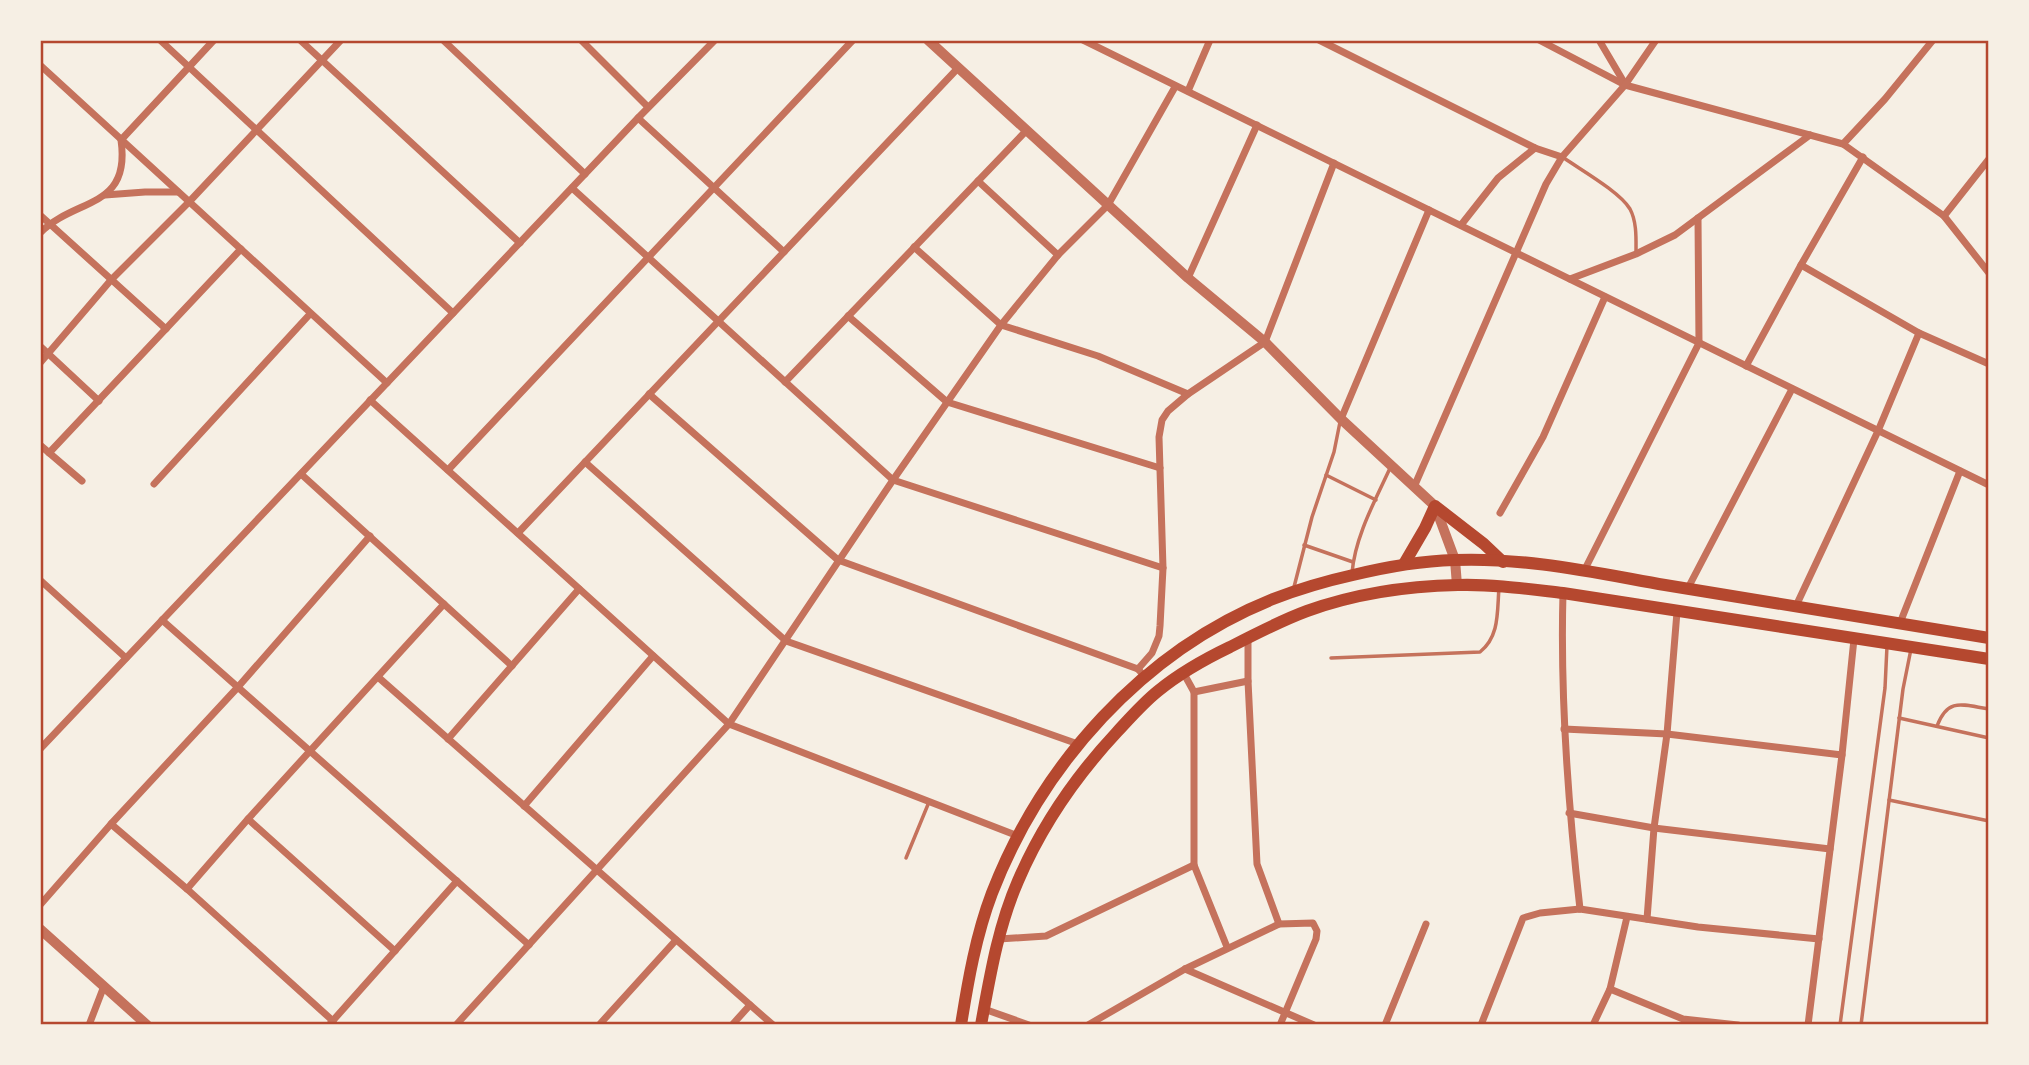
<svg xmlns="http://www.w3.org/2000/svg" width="2029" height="1065" font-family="Poppins,sans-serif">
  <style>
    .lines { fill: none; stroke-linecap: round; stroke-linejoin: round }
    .service { stroke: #c5725c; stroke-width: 3.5 }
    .minor { stroke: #c5725c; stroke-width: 7 }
    .tertiary { stroke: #c5725c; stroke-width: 10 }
    .primary { stroke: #b5482f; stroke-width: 12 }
    .neatline { fill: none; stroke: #b5482f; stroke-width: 2.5 }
  </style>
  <rect width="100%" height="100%" fill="#f6efe4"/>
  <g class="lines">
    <g class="service">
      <path d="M1564 158C1581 170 1620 192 1630 209 1637 222 1636 239 1636 253"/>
      <path d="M1326 475 1376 500"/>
      <path d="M1304 545 1353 562"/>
      <path d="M1352 573C1355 536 1376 499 1391 466"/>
      <path d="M1294 587 1312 517 1334 452 1340 422"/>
      <path d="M1331 658 1480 652C1500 636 1497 611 1499 588"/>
      <path d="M1899 718 1989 738"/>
      <path d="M1937 726C1948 697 1963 705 1989 709"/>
      <path d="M1889 800 1989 821"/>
      <path d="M906 858 929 802"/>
      <path d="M1840 1025 1885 688 1887 646"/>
      <path d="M1861 1025 1903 689 1911 649"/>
    </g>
    <g class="minor">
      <path d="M160 40 453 313"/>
      <path d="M300 40 520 243"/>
      <path d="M443 40 585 174"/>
      <path d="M581 40 648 107"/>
      <path d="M1083 40 1989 485"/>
      <path d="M1319 40 1535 148 1562 157"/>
      <path d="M1539 40 1625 85 1843 144 1944 216 1989 273"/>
      <path d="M1599 40 1625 84"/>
      <path d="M40 65 387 383"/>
      <path d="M1188 91 1210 40"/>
      <path d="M638 118 784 252"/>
      <path d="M1843 144 1885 99 1933 40"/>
      <path d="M978 181 1058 255"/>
      <path d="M572 188 893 480 1163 568"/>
      <path d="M105 195 145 192H178"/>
      <path d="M40 215 166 329"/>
      <path d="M1944 216 1989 159"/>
      <path d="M1461 225 1498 178 1535 148"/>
      <path d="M40 233C75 197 131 210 121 140L214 40"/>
      <path d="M914 247 1001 325 1098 356 1188 394"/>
      <path d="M1801 265 1919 333"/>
      <path d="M1188 278 1257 125"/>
      <path d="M1570 279 1636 254 1675 235 1810 135"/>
      <path d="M848 316 947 402 1160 468"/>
      <path d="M40 346 99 401"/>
      <path d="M40 363 111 280 189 202 341 40"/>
      <path d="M1746 366 1801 265 1863 157"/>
      <path d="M785 382 1026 131"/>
      <path d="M649 394 838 560 1138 669 1145 677"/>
      <path d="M370 400 729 724 1018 836"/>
      <path d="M1341 419 1429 210"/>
      <path d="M40 445 82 481"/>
      <path d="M49 453 241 249"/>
      <path d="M585 462 786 641 1078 744"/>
      <path d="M448 470 853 40"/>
      <path d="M301 474 512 666"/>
      <path d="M154 484 310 314"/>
      <path d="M1414 487 1546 184 1562 157 1625 85 1656 40"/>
      <path d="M1500 513 1543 437 1605 297"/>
      <path d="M518 533 958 68"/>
      <path d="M1584 571 1699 343 1698 218"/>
      <path d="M40 580 126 658"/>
      <path d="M1688 588 1792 389"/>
      <path d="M1563 593C1560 699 1568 804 1580 909"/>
      <path d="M1796 606 1878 431 1919 333 1989 364"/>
      <path d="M162 620 529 945"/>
      <path d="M1900 623 1960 471"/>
      <path d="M1248 638V681L1257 864 1279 924"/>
      <path d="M1138 669 1152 653 1159 636 1160 626 1163 568 1159 437 1162 420 1168 411 1188 394 1265 342 1334 163"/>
      <path d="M1183 672 1194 692V865L1227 947"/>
      <path d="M378 677 773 1025"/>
      <path d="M1194 692 1248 681"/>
      <path d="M1564 729 1667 734 1842 755"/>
      <path d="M448 739 579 589"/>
      <path d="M40 749 638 118 715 40"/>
      <path d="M524 806 653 656"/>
      <path d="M1569 813 1654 828 1830 849"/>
      <path d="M248 819 395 951"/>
      <path d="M111 824 187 889 333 1021"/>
      <path d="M187 889 248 819 444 604"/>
      <path d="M40 905 111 824 238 687 370 536"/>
      <path d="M1647 919 1654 828 1667 734 1677 612"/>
      <path d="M999 939 1046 936 1194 865"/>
      <path d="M1185 969 1314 1025"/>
      <path d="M1610 989 1683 1019 1738 1025"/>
      <path d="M984 1009 1029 1025"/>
      <path d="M89 1025 104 986"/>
      <path d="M329 1025 457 881"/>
      <path d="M456 1025 729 724 893 480 1001 325 1058 255 1108 205 1175 87"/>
      <path d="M599 1025 676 940"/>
      <path d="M732 1025 750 1005"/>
      <path d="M1088 1025 1185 969 1279 924 1313 923 1317 931 1316 939 1280 1025"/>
      <path d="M1385 1025 1426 924"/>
      <path d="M1481 1025 1523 918 1540 913 1580 909 1698 927 1819 939"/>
      <path d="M1593 1025 1610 989 1627 917"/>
      <path d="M1808 1025 1842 755 1854 639"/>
    </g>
    <g class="tertiary">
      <path d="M928 40 1188 278 1265 342 1341 419 1435 506 1455 560 1457 585"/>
      <path d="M40 929 147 1025"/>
    </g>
    <g class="primary">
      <path d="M1404 564 1425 528 1435 506 1484 544 1503 562"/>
      <path d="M961 1025C968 981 976 935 992 893 1042 764 1143 651 1273 599 1299 589 1326 581 1353 575 1386 567 1420 561 1454 560 1525 557 1596 573 1665 585 1773 602 1881 620 1989 638"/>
      <path d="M981 1025C990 976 998 927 1018 881 1042 825 1075 777 1117 732 1130 718 1143 703 1158 691 1180 673 1205 659 1230 647 1255 634 1280 621 1307 611 1354 594 1408 586 1458 585 1493 584 1528 589 1563 593L1989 659"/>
    </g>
  </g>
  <rect width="2029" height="1065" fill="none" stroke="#f6efe4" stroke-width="84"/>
  <rect x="42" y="42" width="1945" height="981" class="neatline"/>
</svg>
